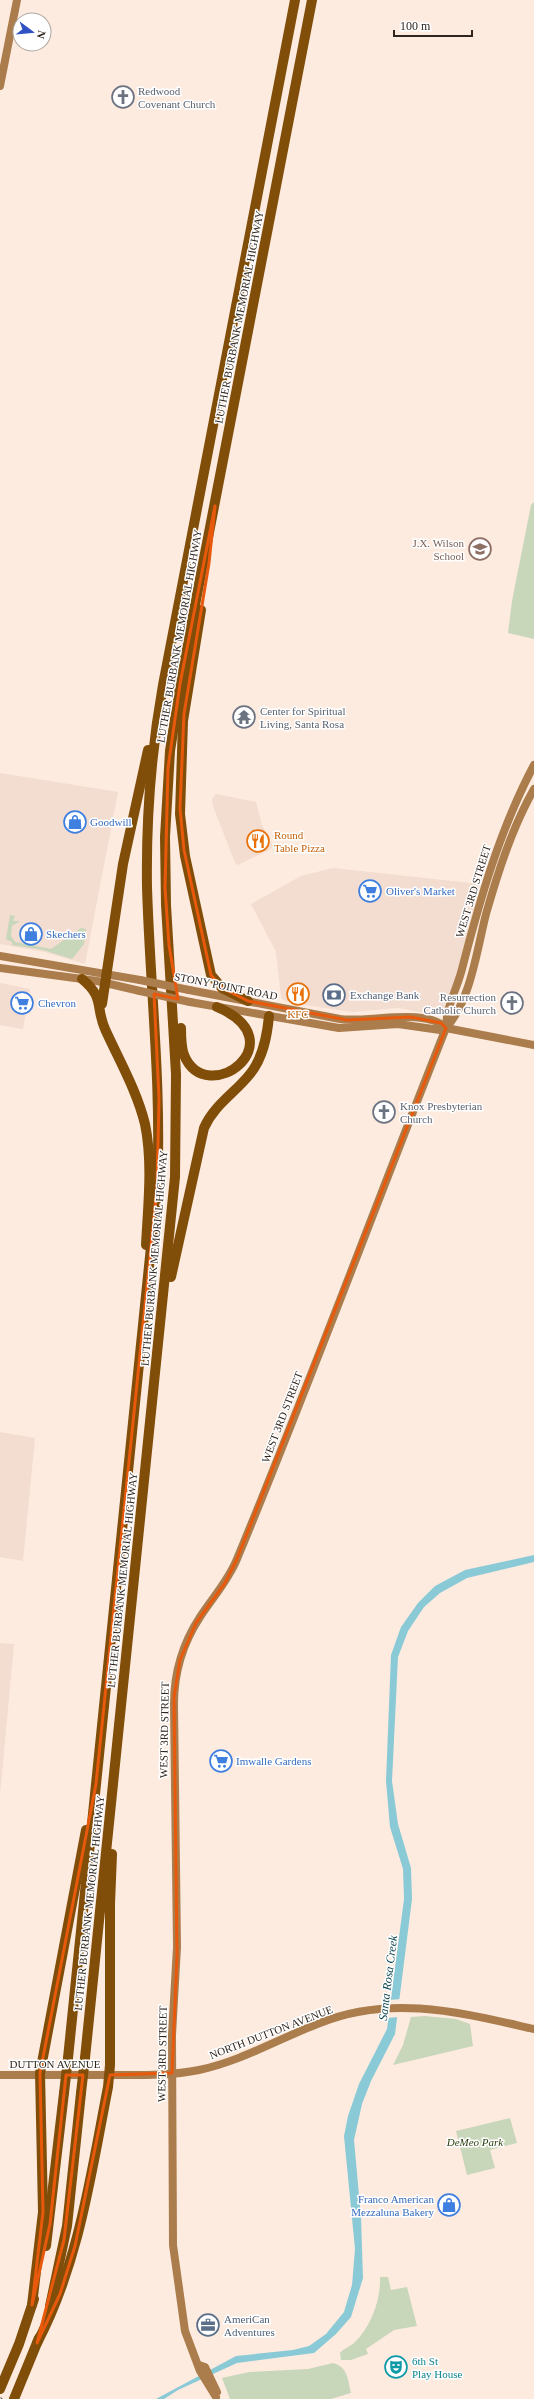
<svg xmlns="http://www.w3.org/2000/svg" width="534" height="2399" font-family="Georgia,serif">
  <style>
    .commercial { fill: #f3dcd0 }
    .green { fill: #c8d6ba }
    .water { fill: #8ac9d6 }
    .pier { fill: #fdebe0 }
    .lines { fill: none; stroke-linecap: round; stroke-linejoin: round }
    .secondary { stroke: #ab7d4d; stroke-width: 8 }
    .highway { stroke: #814e09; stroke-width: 10 }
    .rail-casing { stroke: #5f534b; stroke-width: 3 }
    .rail { stroke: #fff; stroke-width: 1.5; stroke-dasharray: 4.5; stroke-linecap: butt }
    .secondary-bridge { stroke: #ab7d4d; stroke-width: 8 }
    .highway-bridge { stroke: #814e09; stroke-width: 10 }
    .marked { fill: none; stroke: #e8590c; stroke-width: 3; stroke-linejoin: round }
    .labels { text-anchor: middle; stroke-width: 3; stroke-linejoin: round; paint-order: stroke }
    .worship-label { font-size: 11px; fill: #5b616d; stroke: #fff; text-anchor: start }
    .street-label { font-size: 11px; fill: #2f251e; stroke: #fff }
    .education-label { font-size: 11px; fill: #785e54; stroke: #fff; text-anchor: end }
    .shop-label { font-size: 11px; fill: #366cbe; stroke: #fff; text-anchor: start }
    .food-label { font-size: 11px; fill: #c56008; stroke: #fff; text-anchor: start }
    .service-label { font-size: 11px; fill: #4e5e75; stroke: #fff; text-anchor: start }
    .park-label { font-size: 11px; font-style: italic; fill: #2c400f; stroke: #fff }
    .culture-label { font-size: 11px; fill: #0d838f; stroke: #fff; text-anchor: start }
    .water-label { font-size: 12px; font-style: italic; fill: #0b454f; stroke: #fff }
  </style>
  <rect width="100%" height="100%" fill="#fdebe0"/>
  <g class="commercial">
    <path d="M0 773 118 792 85 964 44 952 0 944Z"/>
    <path d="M216 794 256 802 262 825 273 846 271 849 238 865 235 863 213 806 212 799Z"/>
    <path d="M333 868 480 884 457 975 441 1016 398 1008 352 1012 292 1003 285 1001 281 998 276 952 251 904 301 876Z"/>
    <path d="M0 983 30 989 23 1029 0 1025Z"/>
    <path d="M0 1432 35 1438 23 1561 0 1557Z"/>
    <path d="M0 1643 14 1644 0 1795Z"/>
  </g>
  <g class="green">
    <path d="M534 502V639L508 633 512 601 531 505Z"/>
    <path d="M10 915 15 916 13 921H20L12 926 11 936 15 942 51 949 81 928 86 929 84 944 72 959 43 950 12 945V942L6 939Z"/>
    <path d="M425 2016 456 2019 470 2024 473 2046 393 2065 403 2045 411 2017Z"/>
    <path d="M510 2118 517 2143 490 2150 495 2168 467 2175 456 2131Z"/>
    <path d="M380 2277H388L391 2290 407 2287 417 2326 394 2330 366 2349 368 2354 351 2360H341L340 2353C344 2348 350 2347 354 2343 371 2327 381 2300 380 2277Z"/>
    <path d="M333 2363C348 2367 348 2380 351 2393L331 2399H230L222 2378 249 2372 308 2369Z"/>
  </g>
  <path class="water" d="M534 1555V1562L467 1578 440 1593 424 1607 408 1631 398 1657 392 1781 398 1824 411 1868 412 1899 395 2034 371 2081 362 2104 354 2140 361 2217 363 2278 351 2317 336 2334 314 2353 237 2363 178 2390 164 2399H156L236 2356 293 2350 309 2346 326 2334 344 2312 352 2285 355 2249 344 2136 348 2116 359 2084 387 2029 404 1899 403 1869 390 1827 386 1781 391 1655 401 1627 418 1603 435 1586 465 1570Z"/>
  <path class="pier" d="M402 1999 400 2017 386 2018 388 2000Z"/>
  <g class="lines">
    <g class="secondary">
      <path d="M0 86 17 0"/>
      <path d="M0 956 140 980"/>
      <path d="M0 968 97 981 140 991"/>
      <path d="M189 990 340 1019C368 1023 425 1007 446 1028"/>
      <path d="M190 1002 339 1028 398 1024 440 1030 446 1028 534 1045"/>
      <path d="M446 1028C446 1007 457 989 462 969 480 899 500 829 534 765"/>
      <path d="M0 2075C36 2075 73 2075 109 2075 139 2075 170 2076 199 2070 242 2061 280 2038 320 2023 392 1994 462 2013 534 2029"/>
      <path d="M199 2365 205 2367 217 2392"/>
      <path d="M216 2397 200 2371 185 2331 173 2245 172 2035 177 1947 174 1704C174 1673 183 1643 200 1617 213 1597 228 1581 237 1559 310 1383 376 1204 446 1028 471 1000 477 949 486 914 498 872 512 828 534 789"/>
    </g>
    <g class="highway">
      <path d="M201 610 183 721 180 814 185 856 211 975 222 988 248 1001"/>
      <path d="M82 979C105 998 95 1006 105 1029 119 1060 137 1091 145 1124 153 1163 148 1206 146 1245"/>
      <path d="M102 1004 123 864 148 750"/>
      <path d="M181 1028C181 1036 181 1047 184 1055 207 1110 298 1041 217 1007"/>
      <path d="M171 1277 204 1128C214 1105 235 1093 250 1074 263 1058 267 1037 269 1016"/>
      <path d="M68 2058 157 1188C162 1087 150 987 147 887 146 819 151 752 163 685L295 0"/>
      <path d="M85 2058 175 1177 176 1074 166 905 165 837 170 751 183 667 312 0"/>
      <path d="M46 2246 64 2093"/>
      <path d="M32 2305 43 2212 40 2073 86 1830"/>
      <path d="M50 2306 67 2226 81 2093"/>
      <path d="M37 2343C79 2263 91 2174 108 2087L110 2065V1904L112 1854"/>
      <path d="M0 2389 19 2344 34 2299"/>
      <path d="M14 2399 39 2338"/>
    </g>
    <g class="rail-casing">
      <path id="rail" d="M0 2399H1"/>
    </g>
    <use href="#rail" class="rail"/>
    <g class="secondary-bridge">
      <path d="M140 980 189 990"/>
      <path d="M140 991 190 1002"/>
    </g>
    <g class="highway-bridge">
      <path d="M64 2093 68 2058"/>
      <path d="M81 2093 85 2058"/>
    </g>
  </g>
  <path class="marked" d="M215 506 209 563 184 714 180 808 184 850 211 975 222 988 248 1001 347 1020 411 1017 441 1023 446 1028 237 1559 225 1583 196 1623 180 1660 174 1697 177 1957 172 2073 110 2075 75 2246 60 2294 37 2343 64 2240 83 2075H66L50 2224 32 2305 43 2212 40 2073 96 1784 157 1188 159 1098 154 994 178 999 169 945 165 888 168 768 180 684Z"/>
  <defs>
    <g id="church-ring" transform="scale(1.15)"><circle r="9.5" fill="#fff" stroke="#6b7280" stroke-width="1.5"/><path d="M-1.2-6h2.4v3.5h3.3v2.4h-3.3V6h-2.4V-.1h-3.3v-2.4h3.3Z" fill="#6b7280"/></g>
    <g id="school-ring" transform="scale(1.15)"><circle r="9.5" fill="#fff" stroke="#8d6e63" stroke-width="1.5"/><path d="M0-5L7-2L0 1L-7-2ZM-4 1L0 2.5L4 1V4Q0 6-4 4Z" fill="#8d6e63"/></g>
    <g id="temple-ring" transform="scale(1.15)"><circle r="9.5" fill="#fff" stroke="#6b7280" stroke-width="1.5"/><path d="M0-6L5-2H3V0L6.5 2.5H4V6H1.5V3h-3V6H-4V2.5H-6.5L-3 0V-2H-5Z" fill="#6b7280"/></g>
    <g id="shop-ring" transform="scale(1.15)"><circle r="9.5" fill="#fff" stroke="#3f7fe0" stroke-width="1.5"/><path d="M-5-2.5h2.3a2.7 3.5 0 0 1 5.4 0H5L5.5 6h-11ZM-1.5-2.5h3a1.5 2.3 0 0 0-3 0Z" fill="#3f7fe0"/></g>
    <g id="restaurant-ring" transform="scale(1.15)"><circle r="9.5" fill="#fff" stroke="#e8710a" stroke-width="1.5"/><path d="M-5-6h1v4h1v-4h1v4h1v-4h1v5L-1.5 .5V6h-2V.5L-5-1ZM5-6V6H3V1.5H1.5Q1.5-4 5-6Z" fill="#e8710a"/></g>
    <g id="supermarket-ring" transform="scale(1.15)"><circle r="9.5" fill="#fff" stroke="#3f7fe0" stroke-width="1.5"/><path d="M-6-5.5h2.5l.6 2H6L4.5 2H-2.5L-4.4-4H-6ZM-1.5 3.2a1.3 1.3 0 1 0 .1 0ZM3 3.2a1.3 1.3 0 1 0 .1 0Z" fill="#3f7fe0"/></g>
    <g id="bank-ring" transform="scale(1.15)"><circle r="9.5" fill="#fff" stroke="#5c6f8a" stroke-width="1.5"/><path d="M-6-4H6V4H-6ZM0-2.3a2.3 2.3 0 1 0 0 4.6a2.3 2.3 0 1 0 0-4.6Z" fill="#5c6f8a"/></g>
    <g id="office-ring" transform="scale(1.15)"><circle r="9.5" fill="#fff" stroke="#5c6f8a" stroke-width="1.5"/><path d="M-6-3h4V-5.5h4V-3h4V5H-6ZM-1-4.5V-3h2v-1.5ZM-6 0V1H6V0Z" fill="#5c6f8a"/></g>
    <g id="theatre-ring" transform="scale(1.15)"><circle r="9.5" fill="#fff" stroke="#0f9aa8" stroke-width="1.5"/><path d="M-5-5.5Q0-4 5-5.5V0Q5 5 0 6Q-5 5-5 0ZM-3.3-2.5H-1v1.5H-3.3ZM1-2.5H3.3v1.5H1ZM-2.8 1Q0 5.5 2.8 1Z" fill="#0f9aa8"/></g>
  </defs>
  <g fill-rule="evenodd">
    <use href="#church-ring" x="123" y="97"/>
    <use href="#school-ring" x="480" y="549"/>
    <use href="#temple-ring" x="244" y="717"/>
    <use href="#shop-ring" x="75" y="822"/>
    <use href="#restaurant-ring" x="258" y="841"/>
    <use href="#supermarket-ring" x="370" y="891"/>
    <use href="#shop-ring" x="31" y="934"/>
    <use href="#restaurant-ring" x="298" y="994"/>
    <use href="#bank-ring" x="334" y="995"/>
    <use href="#supermarket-ring" x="22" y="1003"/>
    <use href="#church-ring" x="512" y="1003"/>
    <use href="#church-ring" x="384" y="1112"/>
    <use href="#supermarket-ring" x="221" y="1761"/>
    <use href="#shop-ring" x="449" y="2205"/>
    <use href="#office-ring" x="208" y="2325"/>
    <use href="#theatre-ring" x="396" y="2367"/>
  </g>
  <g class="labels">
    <g class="worship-label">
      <text x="138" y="95">Redwood<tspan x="138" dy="13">Covenant Church</tspan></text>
      <text x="260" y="715">Center for Spiritual<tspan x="260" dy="13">Living, Santa Rosa</tspan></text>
      <text x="496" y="1001" text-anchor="end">Resurrection<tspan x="496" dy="13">Catholic Church</tspan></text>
      <text x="400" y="1110">Knox Presbyterian<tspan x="400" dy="13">Church</tspan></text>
    </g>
    <g class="street-label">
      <text transform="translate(239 317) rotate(-79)" y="4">LUTHER BURBANK MEMORIAL HIGHWAY</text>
      <text transform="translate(179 636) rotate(-80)" y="4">LUTHER BURBANK MEMORIAL HIGHWAY</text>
      <text transform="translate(473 891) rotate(-73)" y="4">WEST 3RD STREET</text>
      <text transform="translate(226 986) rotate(11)" y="4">STONY POINT ROAD</text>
      <text transform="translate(154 1258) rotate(-85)" y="4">LUTHER BURBANK MEMORIAL HIGHWAY</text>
      <text transform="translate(282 1417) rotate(-69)" y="4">WEST 3RD STREET</text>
      <text transform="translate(122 1580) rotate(-84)" y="4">LUTHER BURBANK MEMORIAL HIGHWAY</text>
      <text transform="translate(164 1730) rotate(-89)" y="4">WEST 3RD STREET</text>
      <text transform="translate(89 1903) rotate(-84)" y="4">LUTHER BURBANK MEMORIAL HIGHWAY</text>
      <text transform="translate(271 2032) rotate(-21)" y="4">NORTH DUTTON AVENUE</text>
      <text transform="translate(162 2054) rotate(-89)" y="4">WEST 3RD STREET</text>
      <text x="55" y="2068">DUTTON AVENUE</text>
    </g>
    <g class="education-label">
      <text x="464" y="547">J.X. Wilson<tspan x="464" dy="13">School</tspan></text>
    </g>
    <g class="shop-label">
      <text x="90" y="826">Goodwill</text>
      <text x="386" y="895">Oliver's Market</text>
      <text x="46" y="938">Skechers</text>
      <text x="38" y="1007">Chevron</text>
      <text x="236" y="1765">Imwalle Gardens</text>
      <text x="434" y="2203" text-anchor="end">Franco American<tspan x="434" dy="13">Mezzaluna Bakery</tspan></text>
    </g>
    <g class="food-label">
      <text x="274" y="839">Round<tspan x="274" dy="13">Table Pizza</tspan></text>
      <text x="298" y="1018" text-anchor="middle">KFC</text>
    </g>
    <g class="service-label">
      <text x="350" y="999">Exchange Bank</text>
      <text x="224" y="2323">AmeriCan<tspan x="224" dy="13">Adventures</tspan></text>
    </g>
    <g class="park-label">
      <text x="475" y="2146">DeMeo Park</text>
    </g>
    <g class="culture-label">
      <text x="412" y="2365">6th St<tspan x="412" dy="13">Play House</tspan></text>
    </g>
    <g class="water-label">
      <text transform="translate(388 1978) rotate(-83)" y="4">Santa Rosa Creek</text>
    </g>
  </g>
  <g transform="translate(32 32) rotate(106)"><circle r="19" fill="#ffffff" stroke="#aca8a5"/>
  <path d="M0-3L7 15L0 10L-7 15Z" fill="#3052c3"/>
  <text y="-6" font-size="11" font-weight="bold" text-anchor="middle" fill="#2f251e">N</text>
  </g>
  <path d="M394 30v6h78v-6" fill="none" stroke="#2f251e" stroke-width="2"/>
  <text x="400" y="30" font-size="12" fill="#2f251e" stroke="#ffffff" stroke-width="3" paint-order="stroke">100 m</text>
</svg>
